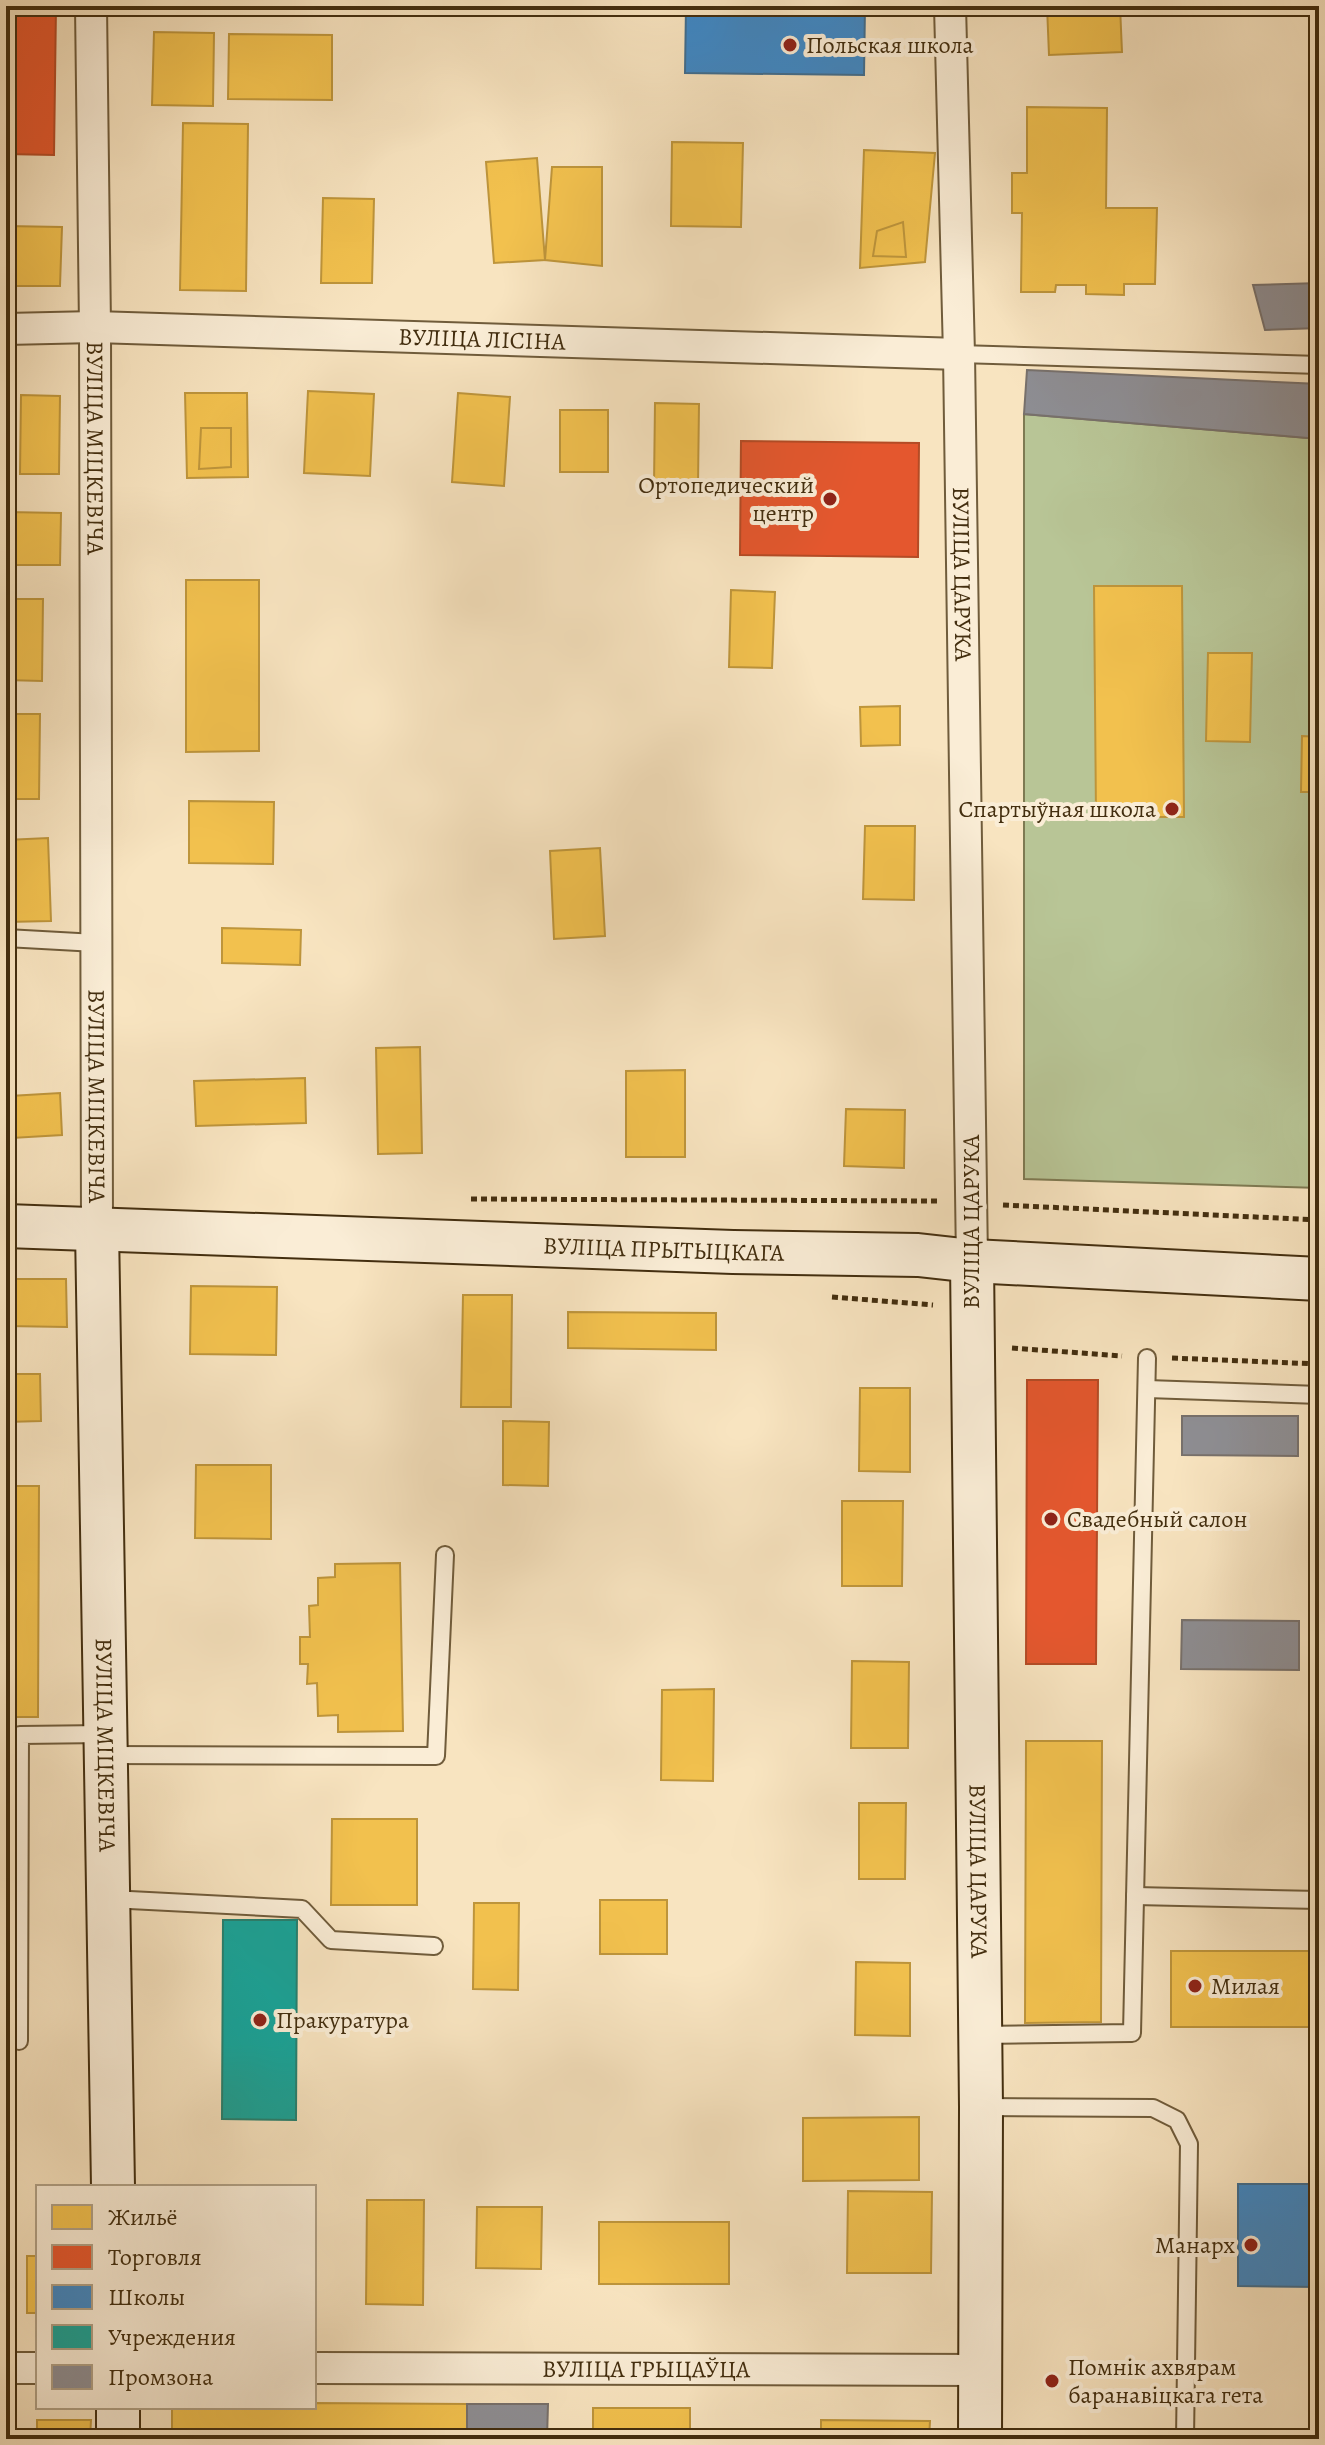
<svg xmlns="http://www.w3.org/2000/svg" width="1325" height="2445" font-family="Alegreya,serif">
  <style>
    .green { fill: #b8c596; stroke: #7e7a52; stroke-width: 2 }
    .homes { fill: #f2c14e; stroke: #be953b; stroke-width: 2 }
    .shops { fill: #e4572e; stroke: #b44b25; stroke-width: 2 }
    .schools { fill: #3f88c5; stroke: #406d8e; stroke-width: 2 }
    .public { fill: #17a398; stroke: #24806f; stroke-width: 2 }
    .industry { fill: #8d8d92; stroke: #77706b; stroke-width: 2 }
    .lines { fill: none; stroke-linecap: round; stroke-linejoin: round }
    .lane-casing { stroke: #705c3b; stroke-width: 20 }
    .street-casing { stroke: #705c3b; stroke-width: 34 }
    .secondary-casing { stroke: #432e0f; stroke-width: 46 }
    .path { stroke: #432e0f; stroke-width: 5; stroke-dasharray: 6 4; stroke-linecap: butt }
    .lane { stroke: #faedd6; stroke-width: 16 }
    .street { stroke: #faedd6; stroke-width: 30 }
    .secondary { stroke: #faedd6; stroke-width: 42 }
    .poi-dot { fill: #8f2418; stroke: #faedd6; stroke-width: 3 }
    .labels { text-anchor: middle; stroke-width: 8; stroke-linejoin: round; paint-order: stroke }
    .poi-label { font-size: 24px; fill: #432e0f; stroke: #faedd6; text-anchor: start }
    .street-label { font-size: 24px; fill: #432e0f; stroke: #faedd6 }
  </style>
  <rect width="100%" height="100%" fill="#f8e4c0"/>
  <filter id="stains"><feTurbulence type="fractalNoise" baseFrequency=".0025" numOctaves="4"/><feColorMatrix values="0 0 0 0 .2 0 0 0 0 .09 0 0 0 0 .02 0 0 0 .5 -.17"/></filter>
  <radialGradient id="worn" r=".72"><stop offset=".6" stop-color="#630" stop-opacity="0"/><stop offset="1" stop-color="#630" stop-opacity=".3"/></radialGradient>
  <path class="green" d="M1024 414 1319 439V1188L1024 1179Z"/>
  <g class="homes">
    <path d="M1047 6H1120L1122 52 1049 55Z"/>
    <path d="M154 32 214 33 213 106 152 105Z"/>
    <path d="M229 34 332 35V100L228 99Z"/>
    <path d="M1027 107 1107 108 1106 208H1157L1155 284H1124V295L1086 294V285H1056L1055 292H1021L1022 213H1012V173H1027Z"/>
    <path d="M183 123 248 124 246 291 180 290Z"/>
    <path d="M672 142 743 143 741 227 671 226Z"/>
    <path d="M864 150 935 153 925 262 860 268Z"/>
    <path d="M537 158 545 260 494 263 486 162Z"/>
    <path d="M552 167H602V266L545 260Z"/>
    <path d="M323 198 374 199 372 283H321Z"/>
    <path d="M903 222 906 257 873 256 877 231Z"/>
    <path d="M6 226 62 227 60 286H6Z"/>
    <path d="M308 391 374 394 370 476 304 473Z"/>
    <path d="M185 393H247L248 477 187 478Z"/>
    <path d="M458 393 510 397 504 486 452 482Z"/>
    <path d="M21 395 60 396 59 474H20Z"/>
    <path d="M655 403 699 404 698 485H654Z"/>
    <rect x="560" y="410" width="48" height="62"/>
    <path d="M201 428H231V467L199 469Z"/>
    <path d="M6 512 61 513 60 565H6Z"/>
    <path d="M186 580H259V751L186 752Z"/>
    <path d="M1094 586H1182L1184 817H1096Z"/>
    <path d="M731 590 775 592 772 668 729 667Z"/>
    <path d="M6 599H43L42 681 6 680Z"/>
    <path d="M1208 653H1252L1250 742 1206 741Z"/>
    <path d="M900 706V745L861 746 860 707Z"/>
    <path d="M6 714H40L39 799H6Z"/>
    <path d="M1302 736 1319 737V792H1301Z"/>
    <path d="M189 801 274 802 273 864 189 863Z"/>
    <path d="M865 826H915L914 900 863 899Z"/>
    <path d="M48 838 51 921 6 922V840Z"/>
    <path d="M600 848 605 936 554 939 550 851Z"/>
    <path d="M222 928 301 930 300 965 222 963Z"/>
    <path d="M420 1047 422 1153 378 1154 376 1048Z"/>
    <path d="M685 1070V1157H626V1071Z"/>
    <path d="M305 1078 306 1123 196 1126 194 1081Z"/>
    <path d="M60 1093 62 1135 12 1138 10 1096Z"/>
    <path d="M846 1109 905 1110 904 1168 844 1166Z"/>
    <path d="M6 1279H66L67 1327 6 1326Z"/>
    <path d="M191 1286 277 1287 276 1355 190 1354Z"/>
    <path d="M463 1295H512L511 1407H461Z"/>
    <path d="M568 1312 716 1313V1350L568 1348Z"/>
    <path d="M6 1374H40L41 1421 6 1422Z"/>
    <path d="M860 1388H910V1472L859 1471Z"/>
    <path d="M503 1421 549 1422 548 1486 503 1485Z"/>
    <path d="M196 1465H271V1539L195 1538Z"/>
    <path d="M6 1486H39L38 1717H6Z"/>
    <path d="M842 1501H903L902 1586H842Z"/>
    <path d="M400 1563 403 1731 338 1732V1715L318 1716 317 1683 307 1684 308 1664H300V1637H310L309 1606 318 1605V1578L335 1577V1564Z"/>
    <path d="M852 1661 909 1662 908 1748H851Z"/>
    <path d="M714 1689 713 1781 661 1780 662 1690Z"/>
    <path d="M1026 1741H1102L1101 2022 1025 2023Z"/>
    <path d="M859 1803H906L905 1879H859Z"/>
    <path d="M332 1819H417V1905H331Z"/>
    <rect x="600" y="1900" width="67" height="54"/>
    <path d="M474 1903H519L518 1990 473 1989Z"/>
    <rect x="1171" y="1951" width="148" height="76"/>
    <path d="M856 1962 910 1963V2036L855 2035Z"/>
    <path d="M919 2117V2180L803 2181V2118Z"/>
    <path d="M848 2191 932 2192 931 2273H847Z"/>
    <path d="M367 2200H424L423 2305 366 2304Z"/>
    <path d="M477 2207H542L541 2269 476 2268Z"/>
    <rect x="599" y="2222" width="130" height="62"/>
    <rect x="27" y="2256" width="11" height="57"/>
    <path d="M314 2403 467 2404V2439H172V2407H314Z"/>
    <rect x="593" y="2408" width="97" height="31"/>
    <path d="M37 2420H91L90 2439H37Z"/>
    <path d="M821 2420 930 2421 929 2439H821Z"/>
  </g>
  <g class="shops">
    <path d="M6 6H56L54 155 6 154Z"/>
    <path d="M741 441 919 443 918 557 740 555Z"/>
    <path d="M1027 1380H1098L1096 1664H1026Z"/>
  </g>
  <g class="schools">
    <path d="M686 6H865L864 75 685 73Z"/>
    <path d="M1238 2184H1319V2287L1238 2286Z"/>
    <rect x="1240" y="2434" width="79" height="5"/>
  </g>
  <path class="public" d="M223 1920H297L296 2120 222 2119Z"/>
  <g class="industry">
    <path d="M1319 283V328L1265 330 1253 285Z"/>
    <path d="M1027 370 1319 384V439L1024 414Z"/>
    <path d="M1182 1416H1298V1456L1182 1455Z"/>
    <path d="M1182 1620 1299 1621V1670L1181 1669Z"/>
    <path d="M467 2404H548L547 2439H467Z"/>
  </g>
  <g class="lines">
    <g class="lane-casing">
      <g id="lane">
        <path d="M959 354 1319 365"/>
        <path d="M6 938 96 943"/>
        <path d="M1147 1389 1319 1395"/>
        <path d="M107 1755 436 1756 445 1555"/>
        <path d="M1135 1896 1319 1900"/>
        <path d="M110 1899 302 1909 331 1940 434 1946"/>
        <path d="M981 2035 1132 2033 1147 1358"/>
        <path d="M19 2041 20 1735 104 1734"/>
        <path d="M983 2107 1153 2108 1177 2120 1189 2144 1185 2439"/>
      </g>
    </g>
    <g class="street-casing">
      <g id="street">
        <path id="s1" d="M91 6 95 327 97 1229"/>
        <path id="s2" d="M950 6 959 354 972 1261"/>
        <path id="s3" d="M6 329 95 327 959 354"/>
        <path d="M6 2368H38"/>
        <path id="s4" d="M314 2368 978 2370"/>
      </g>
    </g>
    <g class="secondary-casing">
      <g id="secondary">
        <path id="s5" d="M6 1226 733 1252 918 1255 972 1261 1319 1279"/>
        <path id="s6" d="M97 1229 113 2187"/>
        <path id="s7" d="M972 1261 981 2107 980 2439"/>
        <path d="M118 2407V2439"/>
      </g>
    </g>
    <g class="path">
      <path d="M471 1199 937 1201"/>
      <path d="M1003 1205 1319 1220"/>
      <path d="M832 1297 933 1305"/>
      <path d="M1012 1348 1122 1356"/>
      <path d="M1172 1358 1319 1364"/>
    </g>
    <use href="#lane" class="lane"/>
    <use href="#street" class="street"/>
    <use href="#secondary" class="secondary"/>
  </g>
  <g class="poi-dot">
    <circle cx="790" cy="45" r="8"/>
    <circle cx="830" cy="499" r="8"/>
    <circle cx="1172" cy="809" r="8"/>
    <circle cx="1051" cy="1519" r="8"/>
    <circle cx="1195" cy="1986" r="8"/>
    <circle cx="260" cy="2020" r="8"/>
    <circle cx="1251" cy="2245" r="8"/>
    <circle cx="1052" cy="2381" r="8"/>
  </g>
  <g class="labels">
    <g class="poi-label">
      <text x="806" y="53">Польская школа</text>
      <text x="814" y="493" text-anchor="end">Ортопедический<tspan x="814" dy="28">центр</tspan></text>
      <text x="1156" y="817" text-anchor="end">Спартыўная школа</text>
      <text x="1067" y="1527">Свадебный салон</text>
      <text x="1211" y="1994">Милая</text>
      <text x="276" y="2028">Пракуратура</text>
      <text x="1235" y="2253" text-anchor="end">Манарх</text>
      <text x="1068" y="2375">Помнік ахвярам<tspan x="1068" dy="28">баранавіцкага гета</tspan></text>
    </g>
    <g class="street-label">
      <text dy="8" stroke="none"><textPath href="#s3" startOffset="476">ВУЛІЦА ЛІСІНА</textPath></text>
      <text dy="8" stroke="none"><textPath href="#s1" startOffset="442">ВУЛІЦА МІЦКЕВІЧА</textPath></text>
      <text dy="8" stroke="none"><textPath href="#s2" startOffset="568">ВУЛІЦА ЦАРУКА</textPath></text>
      <text dy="8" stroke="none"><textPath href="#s1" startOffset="1090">ВУЛІЦА МІЦКЕВІЧА</textPath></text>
      <text transform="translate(971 1222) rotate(-90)" y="8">ВУЛІЦА ЦАРУКА</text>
      <text dy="8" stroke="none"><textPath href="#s5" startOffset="658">ВУЛІЦА ПРЫТЫЦКАГА</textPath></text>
      <text dy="8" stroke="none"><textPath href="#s6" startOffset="516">ВУЛІЦА МІЦКЕВІЧА</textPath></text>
      <text dy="8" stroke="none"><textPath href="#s7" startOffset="610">ВУЛІЦА ЦАРУКА</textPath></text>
      <text dy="8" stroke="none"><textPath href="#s4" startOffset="332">ВУЛІЦА ГРЫЦАЎЦА</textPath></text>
    </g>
  </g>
  <rect width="1325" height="2445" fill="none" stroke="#f8e4c0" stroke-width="32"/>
  <rect x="8" y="8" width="1309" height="2429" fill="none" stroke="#432e0f" stroke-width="4"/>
  <rect x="16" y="16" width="1293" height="2413" fill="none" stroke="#432e0f" stroke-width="2"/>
  <rect x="36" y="2185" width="280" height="224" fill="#faedd6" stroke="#b1a186" stroke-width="2"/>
  <rect x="52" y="2205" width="40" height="24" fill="#f2c14e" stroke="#b1a186" stroke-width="2"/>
  <text x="108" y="2225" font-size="24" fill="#432e0f">Жильё</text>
  <rect x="52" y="2245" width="40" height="24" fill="#e4572e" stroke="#b1a186" stroke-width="2"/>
  <text x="108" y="2265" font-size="24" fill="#432e0f">Торговля</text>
  <rect x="52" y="2285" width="40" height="24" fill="#3f88c5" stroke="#b1a186" stroke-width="2"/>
  <text x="108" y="2305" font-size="24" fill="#432e0f">Школы</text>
  <rect x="52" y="2325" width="40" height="24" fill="#17a398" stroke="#b1a186" stroke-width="2"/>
  <text x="108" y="2345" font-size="24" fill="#432e0f">Учреждения</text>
  <rect x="52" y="2365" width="40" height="24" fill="#8d8d92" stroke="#b1a186" stroke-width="2"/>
  <text x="108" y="2385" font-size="24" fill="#432e0f">Промзона</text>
  <rect width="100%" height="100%" filter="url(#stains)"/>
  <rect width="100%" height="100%" fill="url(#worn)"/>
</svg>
